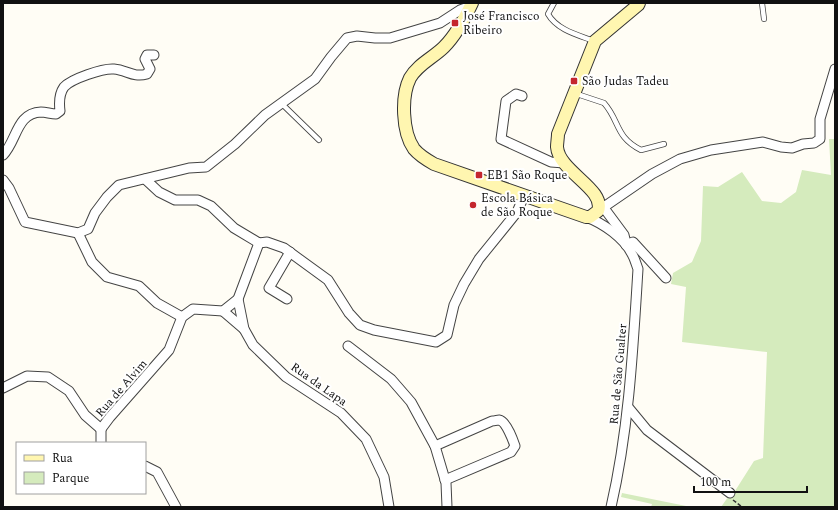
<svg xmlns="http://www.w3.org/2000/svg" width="838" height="510" font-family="Spectral,serif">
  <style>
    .green { fill: #d5ebbd }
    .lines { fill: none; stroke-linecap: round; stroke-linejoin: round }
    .lane-casing { stroke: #444; stroke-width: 6 }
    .street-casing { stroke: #444; stroke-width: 11 }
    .secondary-casing { stroke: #333; stroke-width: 14 }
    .path { stroke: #333; stroke-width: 1.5; stroke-dasharray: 4 2; stroke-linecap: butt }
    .lane { stroke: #fff; stroke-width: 4.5 }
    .street { stroke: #fff; stroke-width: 9 }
    .secondary { stroke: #fff6b0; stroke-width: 12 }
    .poi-dot { fill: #c4262e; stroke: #fff; stroke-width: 1.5 }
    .labels { text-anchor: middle; stroke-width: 4; stroke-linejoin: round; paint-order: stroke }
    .poi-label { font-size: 12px; fill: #111; stroke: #fff; text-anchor: start }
    .street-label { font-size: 12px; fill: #111; stroke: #fff }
  </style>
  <rect width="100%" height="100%" fill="#fffdf5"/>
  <g class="green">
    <path d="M829 139H835V507H721L733 490 735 491 754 461 763 458 767 352 682 342 686 287 671 284 673 273 692 262 701 241 703 186 718 187 742 172 762 201 781 203 796 192 802 170 831 175Z"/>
    <path d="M622 493 691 507H651L652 504 621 497Z"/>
  </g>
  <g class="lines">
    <g class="lane-casing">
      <g id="lane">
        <path d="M554 3 548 14C557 30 578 35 594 41"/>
        <path d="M762 3 764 19"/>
        <path d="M574 93 604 103C620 121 615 137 641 150L664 144"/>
        <path d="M281 103 319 140"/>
      </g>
    </g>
    <g class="street-casing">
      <g id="street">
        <path d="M522 96 516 94 506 101 501 139 551 162 564 163"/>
        <path d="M3 155C17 141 16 113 41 112 46 112 51 114 56 114L60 111C59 103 59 94 64 87 71 79 103 68 114 69 127 70 133 78 147 74L150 69 145 59 147 55H154"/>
        <path d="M145 179 159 192 175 200H198L211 206 234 228 259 243 267 242 284 248 328 280 349 313 360 325 374 330 436 342 447 335 454 305 464 284 479 259 517 212 524 196"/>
        <path d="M3 180 9 188 25 222 78 233 88 229 95 213 107 197 119 185 189 168 206 167 235 144 265 115 315 79 331 57 347 38 357 36 375 38H390L440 23 460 10 471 6"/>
        <path d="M601 204 624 235 626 243"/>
        <path d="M598 211 652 174 680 159 711 150 763 142 781 147 792 148 803 144 814 143 820 139V119L835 69"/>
        <path d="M586 217C603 223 624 238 632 254 635 259 636 264 638 269 633 349 629 429 611 507"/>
        <path d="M78 233 92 262 107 277 139 286 157 303 182 317"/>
        <path d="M626 245 633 242 666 278"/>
        <path d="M238 299 244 329 253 345 286 377 341 413 366 439 384 477 389 507"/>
        <path d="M287 299 269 288 290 252"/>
        <path d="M223 311 244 329"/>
        <path d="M348 346 391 379 411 402 435 446 446 483 447 507"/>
        <path d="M3 388 27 376 48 377 69 391 85 415 101 429 110 417 169 350 182 317 193 309 223 311 238 299 259 243"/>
        <path d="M628 407 647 430 730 493"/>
        <path d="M101 443V429"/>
        <path d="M435 446 492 421C494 421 498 420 499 420 506 421 513 440 515 446L511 452 445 480"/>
        <path d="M145 466 157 472 176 507"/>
      </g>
    </g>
    <g class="secondary-casing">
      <path id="secondary" d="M472 3C465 18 456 35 444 47 433 58 418 64 410 78 401 96 402 132 414 149 419 155 427 160 434 164L586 217H590L598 211C606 189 559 172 557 147 557 143 558 138 558 134L595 41 638 5 639 3"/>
    </g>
    <path class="path" d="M733 500 742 507"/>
    <use href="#lane" class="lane"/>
    <use href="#street" class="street"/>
    <use href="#secondary" class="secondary"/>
  </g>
  <g class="poi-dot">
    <rect x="451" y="19" width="8" height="8" rx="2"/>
    <rect x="570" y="77" width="8" height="8" rx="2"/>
    <rect x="475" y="171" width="8" height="8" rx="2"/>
    <circle cx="473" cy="205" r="4"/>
  </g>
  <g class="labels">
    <g class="poi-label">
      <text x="463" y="20">José Francisco<tspan x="463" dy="14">Ribeiro</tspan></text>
      <text x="582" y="85">São Judas Tadeu</text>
      <text x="487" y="179">EB1 São Roque</text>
      <text x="481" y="202">Escola Básica<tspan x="481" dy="14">de São Roque</tspan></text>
    </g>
    <g class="street-label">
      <text transform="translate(618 374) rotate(-85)" y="4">Rua de São Gualter</text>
      <text transform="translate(319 384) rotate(35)" y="4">Rua da Lapa</text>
      <text transform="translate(121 388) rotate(-49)" y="4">Rua de Alvim</text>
    </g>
  </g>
  <rect width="838" height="510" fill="none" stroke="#111111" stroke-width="8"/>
  <rect x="16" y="442" width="130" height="52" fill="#ffffff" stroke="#a0a0a0"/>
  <rect x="24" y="455" width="20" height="6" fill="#fff6b0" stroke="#a0a0a0"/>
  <text x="52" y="462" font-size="12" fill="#111111">Rua</text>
  <rect x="24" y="472" width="20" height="12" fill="#d5ebbd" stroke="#a0a0a0"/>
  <text x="52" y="482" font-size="12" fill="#111111">Parque</text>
  <path d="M694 486v6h113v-6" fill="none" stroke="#111111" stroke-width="2"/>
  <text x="700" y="486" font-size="12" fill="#111111" stroke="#ffffff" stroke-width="3" paint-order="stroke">100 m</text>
</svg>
